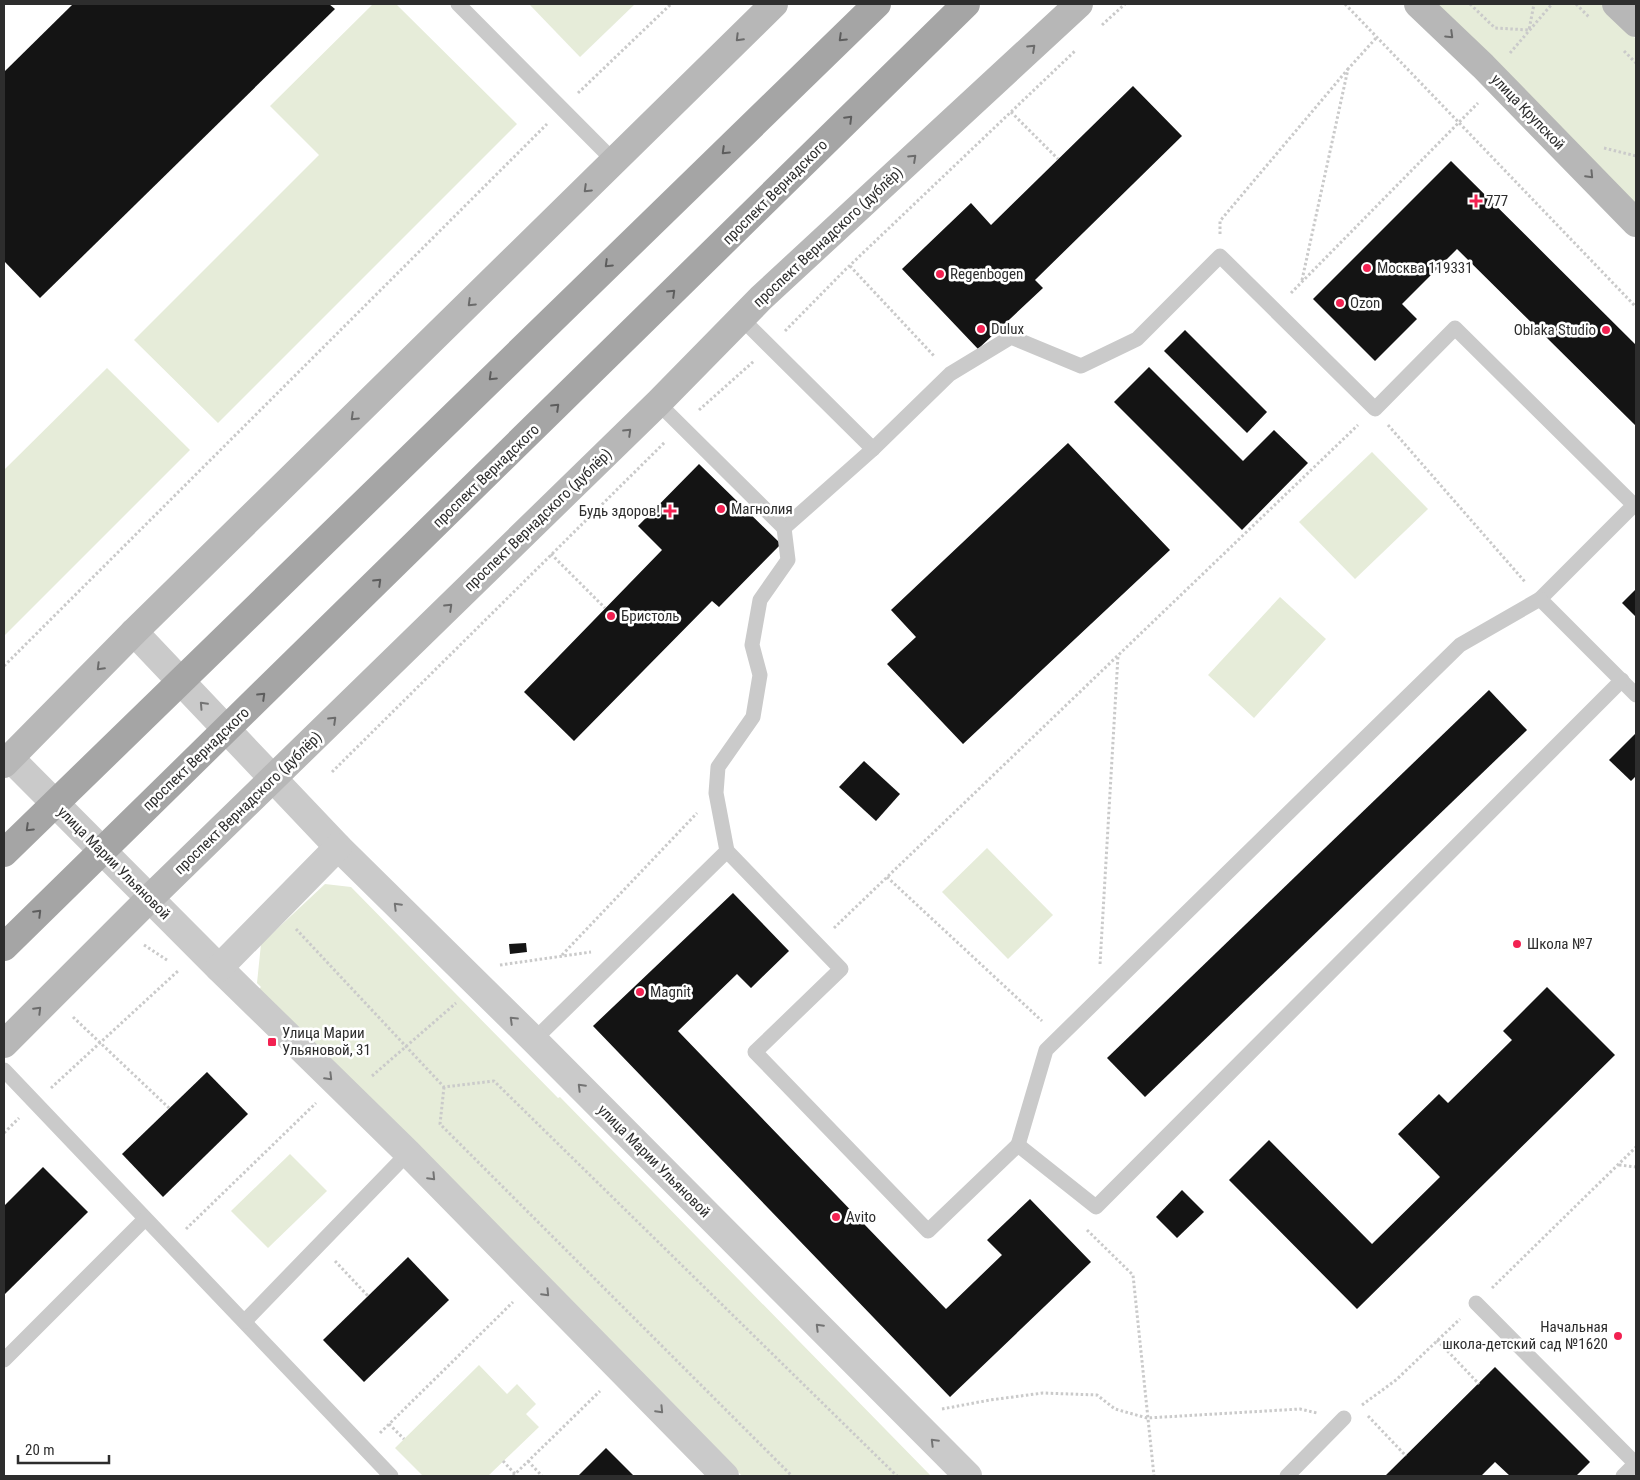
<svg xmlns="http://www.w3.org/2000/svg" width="1640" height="1480" font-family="'Roboto Condensed',sans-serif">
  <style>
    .green { fill: #e6ecd9 }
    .building { fill: #141414 }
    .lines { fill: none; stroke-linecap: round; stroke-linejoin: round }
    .path { stroke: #cacaca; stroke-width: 3; stroke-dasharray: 2.5 2.5; stroke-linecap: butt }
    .lane { stroke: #cacaca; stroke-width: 15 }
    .street { stroke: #cacaca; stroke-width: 28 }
    .secondary { stroke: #b7b7b7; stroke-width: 28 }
    .primary { stroke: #a5a5a5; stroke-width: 28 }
    .oneway { stroke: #6b6b6b }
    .oneway2 { stroke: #5d5d5d }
    .oneway3 { stroke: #747474 }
    .poi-dot { fill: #f22151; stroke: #fff; stroke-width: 2 }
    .labels { text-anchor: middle; stroke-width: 5; stroke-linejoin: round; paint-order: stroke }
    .street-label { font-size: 15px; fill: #2d2d2d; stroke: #fff }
    .poi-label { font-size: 15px; fill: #2d2d2d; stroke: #fff; text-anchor: start }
  </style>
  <rect width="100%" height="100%" fill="#fff"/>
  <g class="green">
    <path d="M373 4H396L517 124 218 423 134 340 319 155 270 106Z"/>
    <path d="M529 4H635L580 57Z"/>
    <path d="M1434 4H1602L1636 39V210Z"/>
    <path d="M107 368 190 450 4 636V470Z"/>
    <path d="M1372 452 1428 509 1355 579 1299 522Z"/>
    <path d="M1280 597 1326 639 1254 718 1208 675Z"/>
    <path d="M987 848 1053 915 1008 959 942 892Z"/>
    <path d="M325 884 351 887 558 1098 560 1097 931 1476H742L388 1116 259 989 261 987 257 983 261 944Z"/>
    <path d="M290 1154 327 1191 268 1248 231 1211Z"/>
    <path d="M479 1365 507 1394 517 1384 536 1404 526 1414 539 1427 488 1476H423L395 1448Z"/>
  </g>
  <g class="building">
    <path d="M73 4H329L335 9 40 298 4 261V72Z"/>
    <path d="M1133 86 1182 136 1035 280 1043 288 978 349 902 269 971 203 991 225Z"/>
    <path d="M1451 161 1636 345V426L1457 249 1402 304 1417 319 1375 361 1313 299Z"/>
    <path d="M1185 330 1267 412 1247 433 1164 351Z"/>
    <path d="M1149 367 1243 461 1274 430 1308 463 1242 530 1114 402Z"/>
    <path d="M1068 443 1170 550 963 744 887 664 916 637 891 610Z"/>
    <path d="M699 464 781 544 719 607 712 601 574 741 524 692 662 550 638 526Z"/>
    <path d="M1636 589V617L1622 603Z"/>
    <path d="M1489 690 1527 730 1145 1097 1107 1058Z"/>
    <path d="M1636 733V776L1631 781 1609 760Z"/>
    <path d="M864 761 900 794 876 821 839 787Z"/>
    <path d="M733 893 789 951 751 988 737 974 678 1031 946 1309 1002 1255 987 1240 1030 1199 1091 1262 950 1397 593 1026Z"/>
    <path d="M526 943 527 952 510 954 509 944Z"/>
    <path d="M1547 987 1615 1055 1357 1309 1229 1180 1269 1140 1372 1244 1440 1177 1398 1134 1439 1094 1448 1103 1512 1040 1503 1031Z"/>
    <path d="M207 1072 248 1114 163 1197 122 1154Z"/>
    <path d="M43 1167 88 1212 4 1295V1206Z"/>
    <path d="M1182 1190 1204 1212 1177 1238 1156 1217Z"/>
    <path d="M408 1257 449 1300 364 1382 323 1340Z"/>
    <path d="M1495 1367 1590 1462 1576 1476H1510L1495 1462 1481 1476H1385Z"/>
    <path d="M606 1448 634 1476H578Z"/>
  </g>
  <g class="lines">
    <g class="path">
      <path d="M1345 4 1636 307"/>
      <path d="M1470 4 1495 28 1529 30 1534 4"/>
      <path d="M1576 4 1589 17"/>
      <path d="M1102 25 1125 4"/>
      <path d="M1624 51 1636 63"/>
      <path d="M1510 53 1552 4"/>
      <path d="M578 93 671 4"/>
      <path d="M1011 112 1058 159"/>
      <path d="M1604 148 1636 156"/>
      <path d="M1220 234V221L1348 69"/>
      <path d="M850 266 935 357"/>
      <path d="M1302 280 1348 69 1377 37"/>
      <path d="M1291 293 1478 103"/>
      <path d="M785 331 845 270 1076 50"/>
      <path d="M699 410 754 361"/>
      <path d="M1388 425 1526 583"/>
      <path d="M551 554 605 608"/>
      <path d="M4 666 547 124"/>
      <path d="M332 772 665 442"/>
      <path d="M887 877 1042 1021"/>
      <path d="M834 928 1358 425"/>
      <path d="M296 929 444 1087 494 1081 897 1476"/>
      <path d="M144 945 167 960"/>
      <path d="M562 955 697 813"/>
      <path d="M1100 964 1118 656"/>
      <path d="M500 965 591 952"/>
      <path d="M73 1017 169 1108"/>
      <path d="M372 1076 456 1003"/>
      <path d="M444 1087 440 1124 792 1476"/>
      <path d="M51 1088 179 970"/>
      <path d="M4 1133 19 1118"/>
      <path d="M1619 1165 1636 1167"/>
      <path d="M186 1229 316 1103"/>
      <path d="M1087 1230 1133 1275 1154 1476"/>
      <path d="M335 1261 368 1296"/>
      <path d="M1492 1288 1636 1147"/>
      <path d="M1437 1340 1479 1384"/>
      <path d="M1362 1405 1396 1380 1460 1319"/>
      <path d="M942 1409 990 1400 1043 1393 1097 1395 1115 1409 1147 1418 1300 1409 1317 1413"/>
      <path d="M1368 1416 1406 1456"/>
      <path d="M389 1424 404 1439"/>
      <path d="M380 1433 513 1302"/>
      <path d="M503 1461 515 1474"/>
      <path d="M528 1461 542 1476"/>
      <path d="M513 1476 600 1391"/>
    </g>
    <g class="lane">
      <path d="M458 4 615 162"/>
      <path d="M741 318 873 449"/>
      <path d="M658 403 784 528 873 449 950 374 1011 337 1081 366 1137 339 1220 256 1375 409 1455 328 1634 505 1540 599 1636 695"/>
      <path d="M727 851 841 969 755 1052 928 1231 1018 1145 1096 1207 1622 680"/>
      <path d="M534 1040 727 851 716 793 718 767 753 717 760 675 752 645 760 600 788 560 784 528"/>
      <path d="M4 1070 391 1476"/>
      <path d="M1018 1145 1046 1050 1460 645 1540 599"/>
      <path d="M1476 1303 1636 1464"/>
      <path d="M245 1321 408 1153"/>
      <path d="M4 1360 145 1219"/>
      <path d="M1287 1476 1344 1418"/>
      <path d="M1623 1476 1636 1463"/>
    </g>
    <g class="street">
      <path d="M134 632 338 847 534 1040 968 1476"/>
      <path d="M10 758 219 968 408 1153 725 1476"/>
      <path d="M219 968 338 847"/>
    </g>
    <g class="secondary">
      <path d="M1418 4 1483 66 1636 223"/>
      <path d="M1616 4 1636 23"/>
      <path d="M4 764 134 632 774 4"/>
      <path d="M4 1044 150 898 658 403 761 298 1079 4"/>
    </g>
    <g class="primary">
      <path d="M4 853 877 4"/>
      <path d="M4 947 966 4"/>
    </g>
  </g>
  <defs><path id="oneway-chevron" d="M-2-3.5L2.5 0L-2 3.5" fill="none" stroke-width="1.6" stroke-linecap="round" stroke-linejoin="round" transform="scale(1.25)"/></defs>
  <g class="oneway">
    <use href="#oneway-chevron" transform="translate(1450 35) rotate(44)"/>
    <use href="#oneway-chevron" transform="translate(739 38) rotate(135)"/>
    <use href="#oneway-chevron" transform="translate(1032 48) rotate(-43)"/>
    <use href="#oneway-chevron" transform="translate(913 158) rotate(-43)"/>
    <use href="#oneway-chevron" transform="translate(1590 175) rotate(46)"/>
    <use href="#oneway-chevron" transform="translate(587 189) rotate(136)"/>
    <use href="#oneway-chevron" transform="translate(471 303) rotate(136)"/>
    <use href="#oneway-chevron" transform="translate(354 417) rotate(136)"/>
    <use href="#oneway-chevron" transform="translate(628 432) rotate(-44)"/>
    <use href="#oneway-chevron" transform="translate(449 607) rotate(-44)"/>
    <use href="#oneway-chevron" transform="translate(100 667) rotate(135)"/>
    <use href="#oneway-chevron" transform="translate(333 720) rotate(-44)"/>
    <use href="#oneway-chevron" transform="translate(38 1010) rotate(-45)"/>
  </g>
  <g class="oneway2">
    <use href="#oneway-chevron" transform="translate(842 38) rotate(136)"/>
    <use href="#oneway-chevron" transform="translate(849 119) rotate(-45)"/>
    <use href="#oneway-chevron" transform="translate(725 151) rotate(136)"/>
    <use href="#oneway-chevron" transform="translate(608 264) rotate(136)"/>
    <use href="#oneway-chevron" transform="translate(672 293) rotate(-44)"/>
    <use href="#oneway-chevron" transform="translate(492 377) rotate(136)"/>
    <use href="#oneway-chevron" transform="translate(556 407) rotate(-44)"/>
    <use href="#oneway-chevron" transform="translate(378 582) rotate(-44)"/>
    <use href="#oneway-chevron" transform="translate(262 696) rotate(-44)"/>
    <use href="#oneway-chevron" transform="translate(29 828) rotate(136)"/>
    <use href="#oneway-chevron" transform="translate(38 913) rotate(-45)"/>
  </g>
  <g class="oneway3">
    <use href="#oneway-chevron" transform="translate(203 705) rotate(-133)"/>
    <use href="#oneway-chevron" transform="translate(397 906) rotate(-135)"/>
    <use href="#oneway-chevron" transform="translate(513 1020) rotate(-136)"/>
    <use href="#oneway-chevron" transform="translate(329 1077) rotate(45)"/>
    <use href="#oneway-chevron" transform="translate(581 1087) rotate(-135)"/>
    <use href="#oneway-chevron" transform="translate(432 1177) rotate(46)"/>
    <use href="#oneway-chevron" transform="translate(546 1293) rotate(46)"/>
    <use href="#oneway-chevron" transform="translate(819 1327) rotate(-135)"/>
    <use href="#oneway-chevron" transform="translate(660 1410) rotate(46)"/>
    <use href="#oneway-chevron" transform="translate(934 1442) rotate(-135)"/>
  </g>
  <g class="poi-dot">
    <path d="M1473.5 193.5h5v5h5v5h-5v5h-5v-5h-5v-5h5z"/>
    <circle cx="1367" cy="268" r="5"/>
    <circle cx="940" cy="274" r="5"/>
    <circle cx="1340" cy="303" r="5"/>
    <circle cx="981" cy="329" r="5"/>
    <circle cx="1606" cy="330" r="5"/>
    <circle cx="721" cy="509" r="5"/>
    <path d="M667.5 503.5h5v5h5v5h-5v5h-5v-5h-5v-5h5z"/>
    <circle cx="611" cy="616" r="5"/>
    <circle cx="1517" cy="944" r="5"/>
    <circle cx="640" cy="992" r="5"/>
    <rect x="267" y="1037" width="10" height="10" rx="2.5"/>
    <circle cx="836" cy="1217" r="5"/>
    <circle cx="1618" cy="1336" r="5"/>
  </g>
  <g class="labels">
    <g class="street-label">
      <text transform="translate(1528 112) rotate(46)" y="5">улица Крупской</text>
      <text transform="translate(775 192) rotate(-45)" y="5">проспект Вернадского</text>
      <text transform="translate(828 237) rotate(-43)" y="5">проспект Вернадского (дублёр)</text>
      <text transform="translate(486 476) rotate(-44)" y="5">проспект Вернадского</text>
      <text transform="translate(538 520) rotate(-44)" y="5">проспект Вернадского (дублёр)</text>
      <text transform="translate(196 759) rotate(-44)" y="5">проспект Вернадского</text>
      <text transform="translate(248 803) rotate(-44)" y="5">проспект Вернадского (дублёр)</text>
      <text transform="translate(114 863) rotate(45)" y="5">улица Марии Ульяновой</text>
      <text transform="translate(654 1161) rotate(45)" y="5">улица Марии Ульяновой</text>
    </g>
    <g class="poi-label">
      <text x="1486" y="206">777</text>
      <text x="1377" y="273">Москва 119331</text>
      <text x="950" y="279">Regenbogen</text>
      <text x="1350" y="308">Ozon</text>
      <text x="991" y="334">Dulux</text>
      <text x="1596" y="335" text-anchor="end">Oblaka Studio</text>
      <text x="731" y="514">Магнолия</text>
      <text x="660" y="516" text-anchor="end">Будь здоров!</text>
      <text x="621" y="621">Бристоль</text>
      <text x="1527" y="949">Школа №7</text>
      <text x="650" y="997">Magnit</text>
      <text x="282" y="1038">Улица Марии<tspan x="282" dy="17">Ульяновой, 31</tspan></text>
      <text x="846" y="1222">Avito</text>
      <text x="1608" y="1332" text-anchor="end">Начальная<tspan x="1608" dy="17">школа-детский сад №1620</tspan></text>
    </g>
  </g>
  <rect width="1640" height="1480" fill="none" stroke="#2d2d2d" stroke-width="10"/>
  <path d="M18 1455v8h91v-8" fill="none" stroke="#2d2d2d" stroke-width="2.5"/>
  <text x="25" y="1455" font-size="15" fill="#2d2d2d" stroke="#ffffff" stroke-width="4" paint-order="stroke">20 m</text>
</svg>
